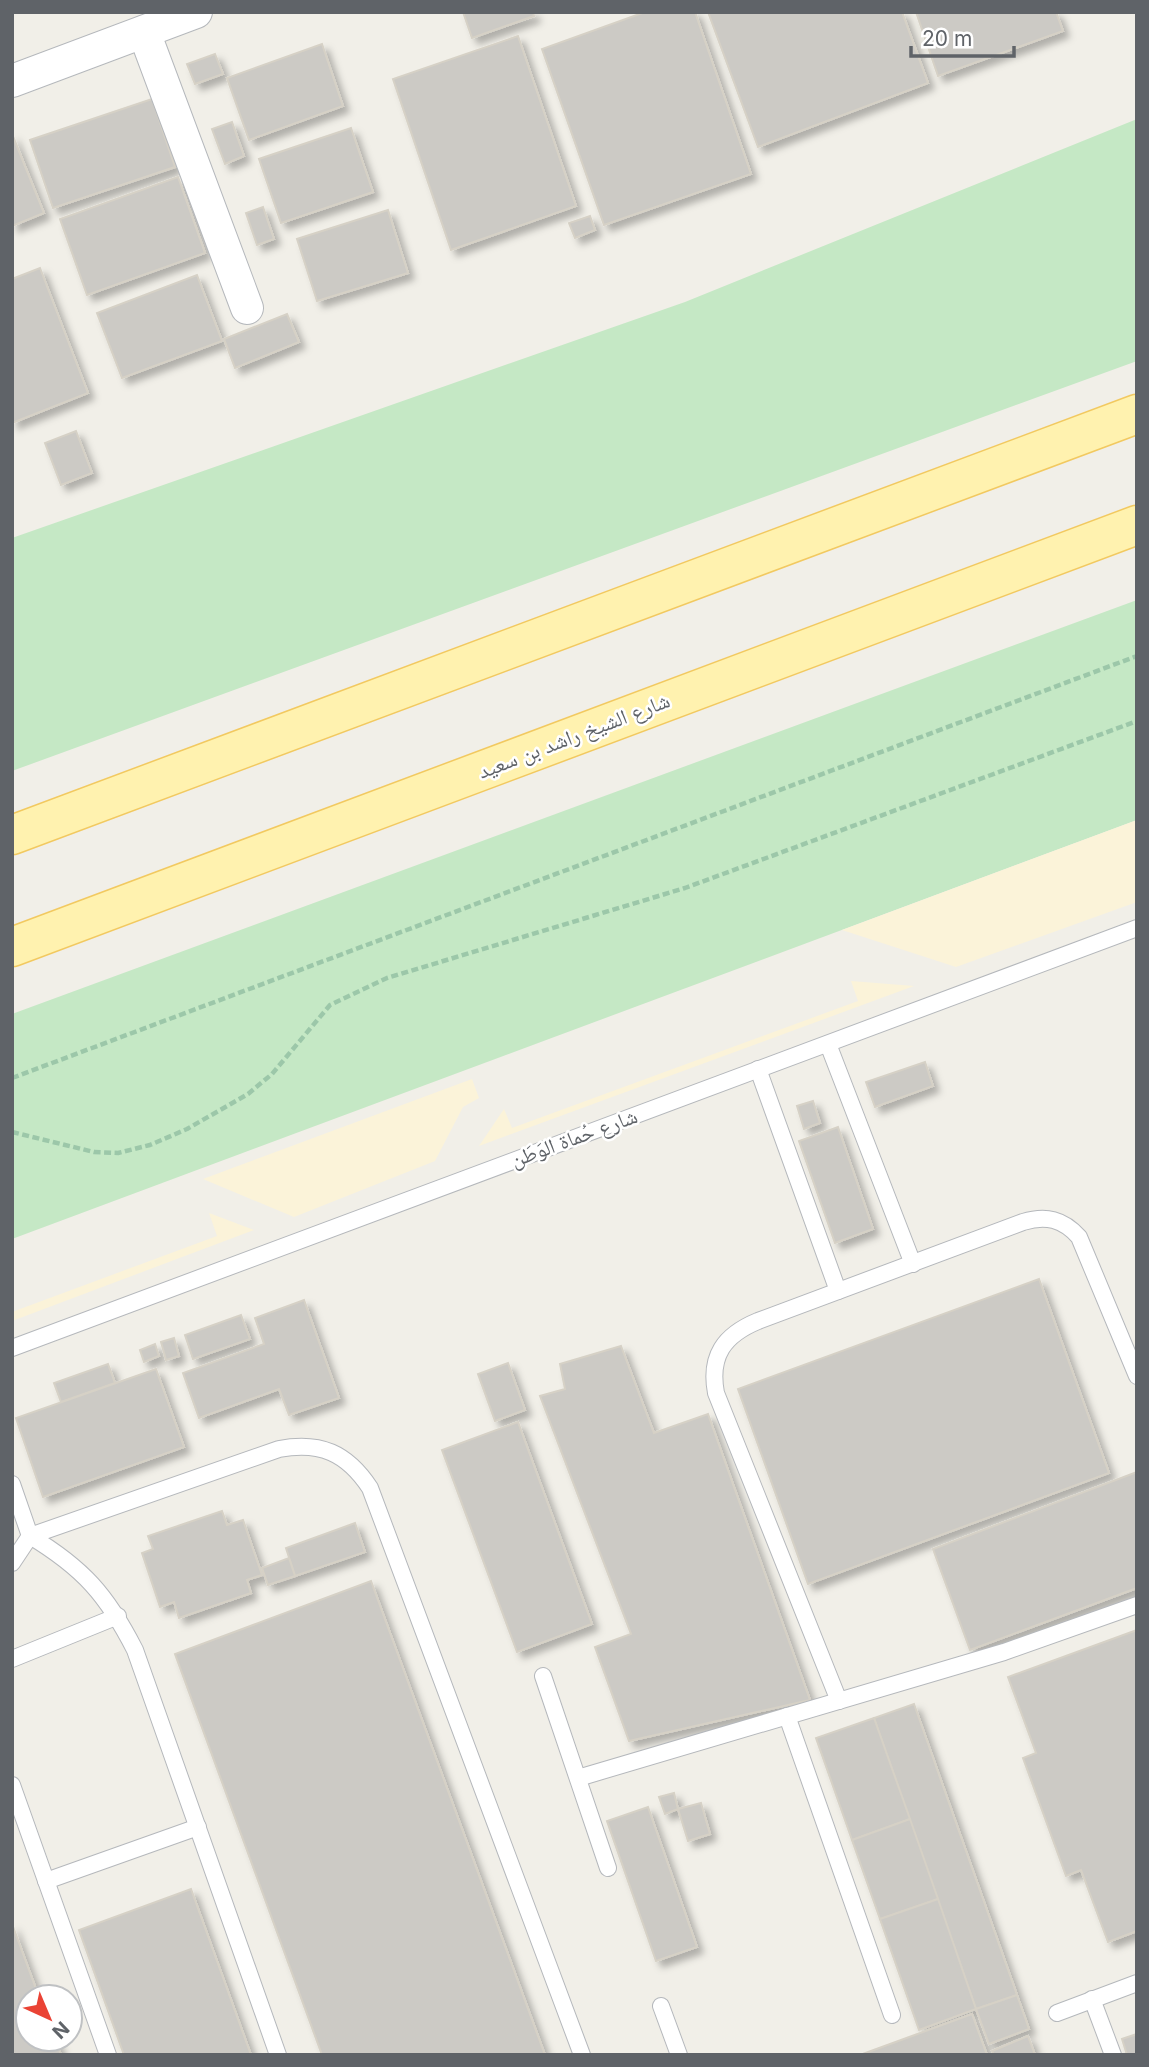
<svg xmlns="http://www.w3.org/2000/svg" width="1149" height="2067" font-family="Inter,'Noto Naskh Arabic',sans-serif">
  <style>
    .green { fill: #c5e8c5 }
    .sand { fill: #fbf3d9 }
    .building { fill: #cccac5; stroke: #d6d1c6; stroke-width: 2; filter: url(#shadow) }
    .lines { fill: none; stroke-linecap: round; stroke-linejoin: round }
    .lane-casing { stroke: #b5b8bc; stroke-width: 18 }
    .street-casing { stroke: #b5b8bc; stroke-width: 34 }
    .primary-casing { stroke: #f2c960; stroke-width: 41 }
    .path { stroke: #9cc7a9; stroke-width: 4.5; stroke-dasharray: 7 3.5; stroke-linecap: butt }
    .lane { stroke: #fff; stroke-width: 16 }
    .street { stroke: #fff; stroke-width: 32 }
    .primary { stroke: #fff2af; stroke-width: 38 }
    .labels { text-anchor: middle; stroke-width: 5; stroke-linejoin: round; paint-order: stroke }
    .street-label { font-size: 21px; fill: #5f6368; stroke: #fff }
  </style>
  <defs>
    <filter id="shadow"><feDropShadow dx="6" dy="6" stdDeviation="3.5" flood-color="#0004"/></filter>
  </defs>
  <rect width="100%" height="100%" fill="#f1efe8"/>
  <g class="green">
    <path d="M1137 119V361L12 771V538L685 302Z"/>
    <path d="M1137 600V820L12 1239V1014Z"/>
  </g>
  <g class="sand">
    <path d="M1137 820V902L956 967 842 930Z"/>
    <path d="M851 981 914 986 479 1146 504 1109 512 1128 858 1001Z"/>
    <path d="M472 1079 479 1098 463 1107 435 1161 294 1217 203 1179Z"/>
    <path d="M209 1213 254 1230 12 1321V1312L217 1236Z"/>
  </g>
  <g class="building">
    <path d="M463 12H533L534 16 472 38Z"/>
    <path d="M645 12H695L751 174 604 225 542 49Z"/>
    <path d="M708 12H902L928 83 758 147Z"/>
    <path d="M916 12H1056L1063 31 938 76Z"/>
    <path d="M518 36 576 206 451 250 393 79Z"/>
    <path d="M322 44 343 106 249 140 227 78Z"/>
    <path d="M215 54 223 74 195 84 187 64Z"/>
    <path d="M152 99 175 167 53 208 30 140Z"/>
    <path d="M232 122 244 156 225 164 212 129Z"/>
    <path d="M351 128 373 192 281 223 259 159Z"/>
    <path d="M12 134 44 213 12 226Z"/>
    <path d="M178 177 205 253 87 295 60 219Z"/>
    <path d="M263 207 274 239 257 245 246 213Z"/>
    <path d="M388 210 408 273 317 301 297 239Z"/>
    <path d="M590 216 595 230 575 238 569 223Z"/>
    <path d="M40 268 88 393 12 423V279Z"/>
    <path d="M197 275 222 341 122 378 97 313Z"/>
    <path d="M287 314 299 342 235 368 224 339Z"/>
    <path d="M76 431 92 473 61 485 45 443Z"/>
    <path d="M925 1062 933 1086 875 1107 866 1082Z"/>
    <path d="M813 1101 820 1123 804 1129 797 1106Z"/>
    <path d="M838 1127 873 1229 835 1243 799 1141Z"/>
    <path d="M1039 1279 1109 1473 808 1584 738 1389Z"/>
    <path d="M304 1300 339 1398 289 1415 279 1389 199 1418 183 1373 264 1344 255 1318Z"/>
    <path d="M241 1315 250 1339 193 1359 185 1335Z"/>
    <path d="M174 1338 179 1356 166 1360 161 1342Z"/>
    <path d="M155 1344 159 1356 144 1362 140 1350Z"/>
    <path d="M621 1346 654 1433 708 1414 810 1700 629 1741 595 1647 631 1634 540 1396 565 1389 560 1364Z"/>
    <path d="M508 1363 525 1410 495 1421 478 1374Z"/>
    <path d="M108 1364 115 1383 61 1402 54 1383Z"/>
    <path d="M156 1369 184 1447 43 1497 16 1418Z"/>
    <path d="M518 1422 592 1624 517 1652 442 1450Z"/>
    <path d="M1137 1472V1588L970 1650 933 1549Z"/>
    <path d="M222 1511 227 1525 243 1520 262 1575 247 1580 251 1593 179 1618 174 1602 160 1607 142 1553 153 1549 148 1536Z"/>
    <path d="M355 1523 365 1552 295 1576 286 1548Z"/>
    <path d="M289 1558 295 1576 268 1585 262 1568Z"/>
    <path d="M371 1581 545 2055H322L175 1654Z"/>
    <path d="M1137 1630V1931L1108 1942 1081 1870 1066 1876 1023 1758 1036 1753 1008 1677Z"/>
    <path d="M914 1704 1017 1995 976 2009 874 1718Z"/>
    <path d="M874 1718 910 1819 852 1840 816 1738Z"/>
    <path d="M674 1793 678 1809 665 1814 659 1797Z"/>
    <path d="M701 1803 710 1834 688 1841 678 1809Z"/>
    <path d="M648 1807 697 1947 656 1961 607 1821Z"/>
    <path d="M910 1819 938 1899 880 1919 852 1840Z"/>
    <path d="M191 1889 251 2055H124L79 1930Z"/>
    <path d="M938 1899 976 2009 919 2030 880 1919Z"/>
    <path d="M12 1924 39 1997H28V2039H55L61 2055H12Z"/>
    <path d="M1017 1995 1029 2029 989 2044 976 2009Z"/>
    <path d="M972 2014 987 2055H860Z"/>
    <path d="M1137 2034V2055H1127L1122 2039Z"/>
    <path d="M1028 2036 1035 2055H994L992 2051Z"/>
  </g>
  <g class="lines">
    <g class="lane-casing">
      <g id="lane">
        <path d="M828 1044 913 1264"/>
        <path d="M758 1069 838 1291"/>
        <path d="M12 1348 1137 928"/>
        <path d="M12 1484 30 1536C83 1568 107 1595 135 1650L278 2055"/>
        <path d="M12 1563 30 1536 279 1449C320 1441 347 1453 370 1488L582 2055"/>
        <path d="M12 1659 118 1616"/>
        <path d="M543 1676 608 1868"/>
        <path d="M839 1701 716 1393C709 1356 724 1335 758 1321L1023 1222C1046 1215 1063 1219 1079 1237L1137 1376"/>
        <path d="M787 1716 892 2015"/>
        <path d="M578 1778 1004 1652 1137 1605"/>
        <path d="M12 1785 108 2055"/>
        <path d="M46 1881 198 1827"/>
        <path d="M1092 1999 1113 2055"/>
        <path d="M661 2006 679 2055"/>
        <path d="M1057 2013 1137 1983"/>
      </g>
    </g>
    <g class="street-casing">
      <g id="street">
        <path d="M144 32 247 308"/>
        <path d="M12 81 196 12"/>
      </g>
    </g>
    <g class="primary-casing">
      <g id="primary">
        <path d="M12 835 1137 414"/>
        <path d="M12 947 1137 525"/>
      </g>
    </g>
    <g class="path">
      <path d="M12 1078 1137 656"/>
      <path d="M12 1132 94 1152 118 1153 150 1145 187 1129 248 1094 272 1074 330 1005 387 978 685 888 1137 721"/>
    </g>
    <use href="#lane" class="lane"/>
    <use href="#street" class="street"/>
    <use href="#primary" class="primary"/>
  </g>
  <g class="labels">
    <g class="street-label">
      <text transform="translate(574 736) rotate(-21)" y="7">شارع الشيخ راشد بن سعيد</text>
      <text transform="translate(574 1138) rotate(-20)" y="7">شارع حُماة الوَطَن</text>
    </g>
  </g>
  <rect width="1149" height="2067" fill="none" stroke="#5f6368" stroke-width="28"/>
  <g transform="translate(49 2018) rotate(136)"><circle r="33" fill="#ffffff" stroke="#bfc1c3" stroke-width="2"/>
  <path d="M0-5L12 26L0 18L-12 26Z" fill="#ea4335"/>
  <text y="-10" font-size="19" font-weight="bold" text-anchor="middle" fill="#5f6368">N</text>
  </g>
  <path d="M911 46v10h103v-10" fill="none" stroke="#5f6368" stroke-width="3.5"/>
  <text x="922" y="46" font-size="21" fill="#5f6368" stroke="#ffffff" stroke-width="5" paint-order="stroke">20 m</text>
</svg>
